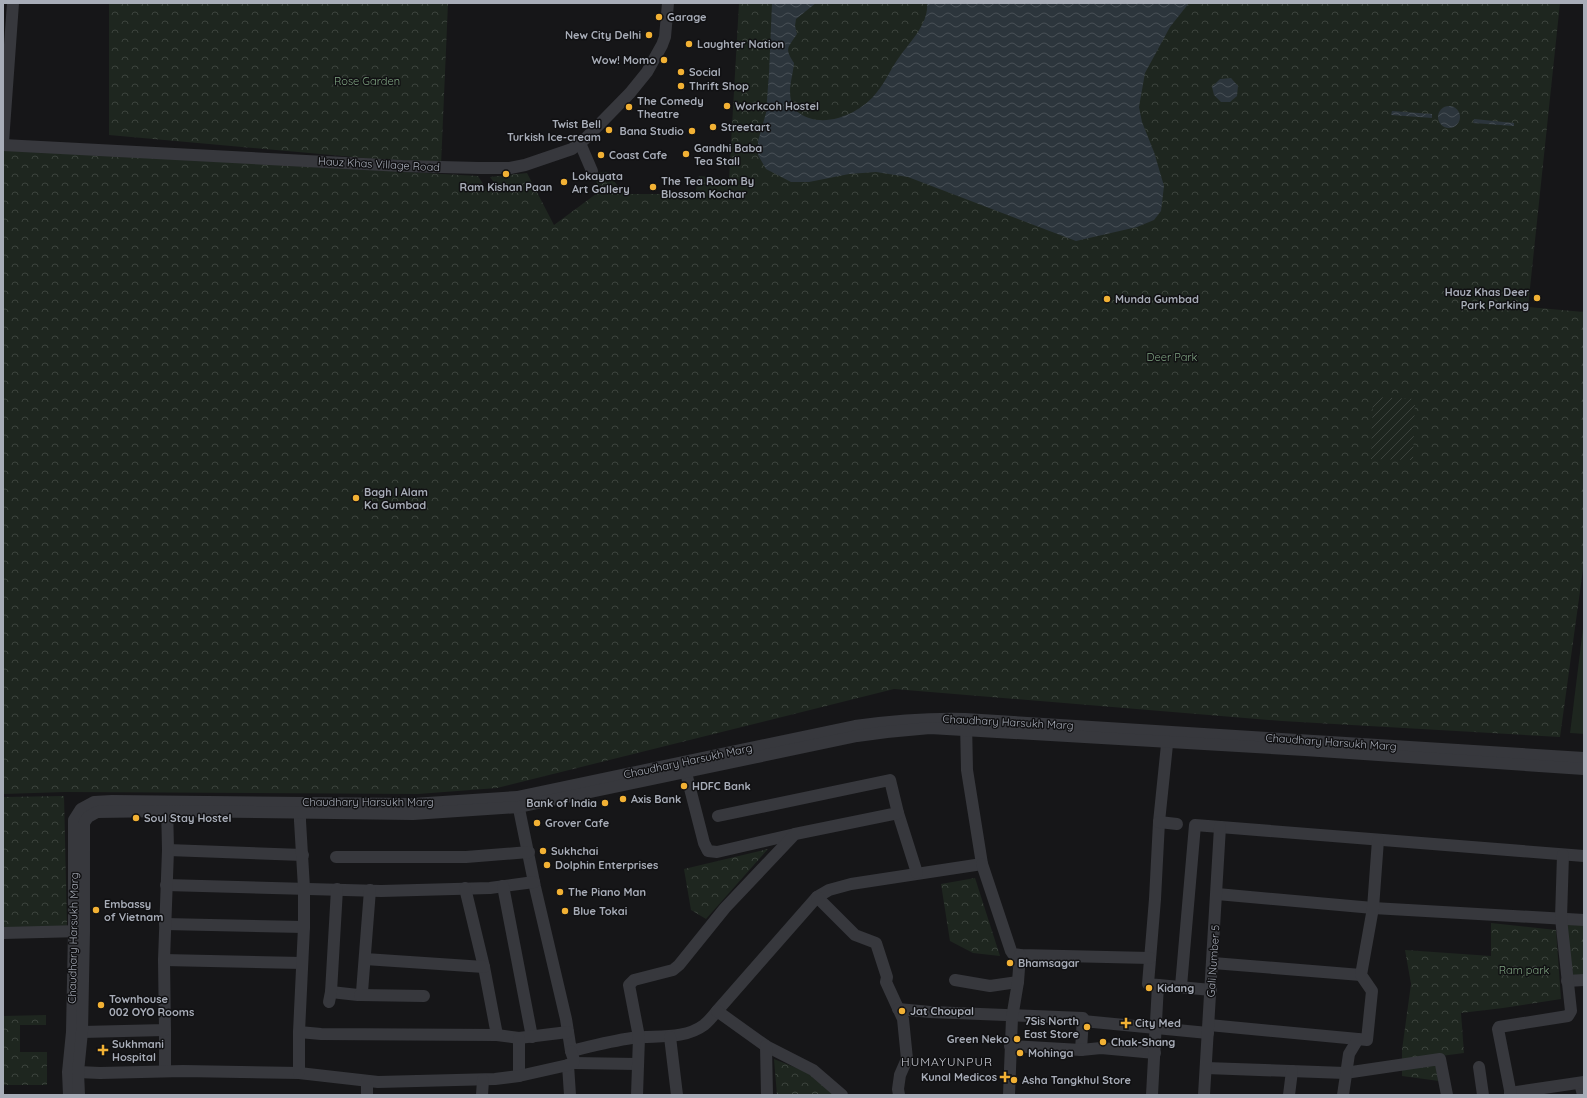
<svg xmlns="http://www.w3.org/2000/svg" width="1587" height="1098" font-family="Quicksand,sans-serif">
  <style>
    .grass { fill: #1e261f }
    .park { fill: url(#park-crowns) }
    .garden { fill: url(#garden-furrows) }
    .water { fill: url(#water-waves) }
    .lines { fill: none; stroke-linecap: round; stroke-linejoin: round }
    .minor { stroke: #37383d; stroke-width: 12 }
    .poi-dot { fill: #f2b134; stroke: #111113; stroke-width: 1.5 }
    .labels { text-anchor: middle; stroke-width: 3; stroke-linejoin: round; paint-order: stroke }
    .poi-label { font-size: 11px; font-weight: bold; fill: #a8adb8; stroke: #111113; text-anchor: start }
    .park-label { font-size: 11px; fill: #7fa381; stroke: #111113 }
    .street-label { font-size: 11px; fill: #a8adb8; stroke: #111113 }
    .neighbourhood-label { font-size: 12px; letter-spacing: 1px; fill: #c9ccd4; stroke: #111113 }
  </style>
  <defs>
    <pattern id="park-crowns" width="20" height="18" patternUnits="userSpaceOnUse"><rect width="20" height="18" fill="#1e261f"/><path d="M2 6a3 3 0 1 1 6 0M12 15a3 3 0 1 1 6 0" fill="none" stroke="#3c433d"/></pattern>
    <pattern id="garden-furrows" width="10" height="10" patternUnits="userSpaceOnUse"><rect width="10" height="10" fill="#1e261f"/><path d="M-1 1l2-2M0 10L10 0M9 11l2-2" fill="none" stroke="#3c433d"/></pattern>
    <pattern id="water-waves" width="16" height="10" patternUnits="userSpaceOnUse"><rect width="16" height="10" fill="#2c353c"/><path d="M0 5q4-4 8 0t8 0" fill="none" stroke="#485056"/></pattern>
  </defs>
  <rect width="100%" height="100%" fill="#161618"/>
  <path class="grass" d="M1584 620V734L1570 733Z"/>
  <g class="park">
    <path d="M109 3H448L441 165 109 135Z"/>
    <path d="M739 3H1560L1528 307 1584 312V562L1560 737 1282 721 894 689 497 788 418 794 65 792 3 794V149L478 176 488 192 498 188 490 177 527 173 554 225 600 191 593 173 607 172 624 194H695L699 176 729 179Z"/>
    <path d="M64 796 67 927 3 928V797Z"/>
    <path d="M768 849 706 919 691 910 684 869Z"/>
    <path d="M975 878 1000 956 973 953 950 941 941 884Z"/>
    <path d="M1567 922 1584 923V977L1569 978Z"/>
    <path d="M1491 923 1556 930 1561 999 1503 1008 1461 1013 1464 1053 1441 1056 1439 1081 1402 1076V1050L1411 984 1405 950 1491 956Z"/>
    <path d="M46 1015V1025H20V1052H47V1085H3V1016Z"/>
    <path d="M774 1059 809 1073 836 1095H777Z"/>
  </g>
  <path class="garden" d="M1373 397 1415 399 1413 460 1371 459Z"/>
  <g class="water">
    <path d="M772 3H816L796 19 795 26 797 34C788 48 784 48 794 63 793 76 788 87 791 100 793 110 800 115 809 118 832 126 863 111 877 92 886 81 891 68 900 56 911 41 929 23 927 3H1189L1170 27 1145 73 1139 107 1142 122 1154 152 1164 186 1161 211 1154 220 1137 227 1076 241 908 177 876 172 849 174 809 182H791L766 169 758 155V141L766 113 769 73Z"/>
    <path d="M1231 78 1238 86 1237 96 1230 102H1221L1214 95 1212 87 1220 79Z"/>
    <circle cx="1449" cy="117" r="11"/>
    <path d="M1392 111 1432 114V118L1391 115Z"/>
    <path d="M1474 119 1514 123V126L1473 123Z"/>
  </g>
  <g class="lines">
    <g class="minor">
      <path d="M3 142 13 3"/>
      <path d="M580 143 592 171"/>
      <path d="M3 145 402 166 479 168H510L525 165 572 149 586 138 630 93 647 72 662 45 665 37 668 3"/>
      <path d="M1168 735 1159 822 1155 899 1148 984 1211 990"/>
      <path d="M684 765 704 843 708 851 717 852 795 834"/>
      <path d="M517 799 535 887 566 1019 571 1051C592 1046 611 1041 632 1038 656 1035 684 1040 704 1025 709 1021 713 1016 717 1011L817 897 829 890 851 884 982 864 967 770 966 722"/>
      <path d="M898 813 917 873"/>
      <path d="M1159 822 1177 824"/>
      <path d="M168 850 303 855"/>
      <path d="M336 857H466L529 852"/>
      <path d="M982 864 1011 951 1013 954 1020 955 1150 958"/>
      <path d="M166 885 381 891 490 888 534 882"/>
      <path d="M503 886 532 1037"/>
      <path d="M465 888 484 967 497 1035"/>
      <path d="M1217 894 1373 908 1584 920"/>
      <path d="M817 897 855 935 876 943 887 977 886 982 903 1019 907 1059 900 1075 898 1089 899 1095"/>
      <path d="M165 924 304 927"/>
      <path d="M3 933 81 931"/>
      <path d="M365 959 484 967"/>
      <path d="M164 960 302 963"/>
      <path d="M1213 963 1361 975"/>
      <path d="M955 980 990 986 1018 982"/>
      <path d="M1567 981 1584 980"/>
      <path d="M1181 986 1195 825 1584 856"/>
      <path d="M331 992 358 995 362 992 370 890"/>
      <path d="M360 995 424 996"/>
      <path d="M329 1002 331 992 337 889"/>
      <path d="M898 1009 930 1012 1083 1018 1081 1050"/>
      <path d="M717 1011 766 1046 813 1070 842 1095"/>
      <path d="M1083 1021 1208 1033"/>
      <path d="M1209 1025 1358 1039"/>
      <path d="M165 1030V1071"/>
      <path d="M82 1032 165 1030 164 960 168 850 167 804"/>
      <path d="M299 1032 321 1034 497 1035 519 1038 568 1032"/>
      <path d="M670 1037 677 1095"/>
      <path d="M519 1038V1076"/>
      <path d="M766 1046 767 1095"/>
      <path d="M1010 1046 1081 1050 1101 1048 1155 1053"/>
      <path d="M573 1063 637 1064"/>
      <path d="M568 1065 570 1095"/>
      <path d="M1479 1067 1483 1095"/>
      <path d="M1206 1068 1345 1073 1440 1059 1447 1095"/>
      <path d="M78 1072 100 1073 183 1071 299 1073 378 1082 495 1079 519 1076 568 1065 573 1063 574 1060 571 1051"/>
      <path d="M299 1073V1032L304 927V888L300 821V805"/>
      <path d="M1580 1083 1583 1095"/>
      <path d="M1510 1093 1584 1082"/>
      <path d="M69 1095 68 1072 72 1032 74 931V820L81 809 94 802 112 801 413 804 517 797 855 726C892 721 928 718 965 719L1584 758"/>
      <path d="M79 1095 78 1072 82 1032 84 931V823L88 817 97 812 167 811 413 814 519 807 857 736 887 732 930 728 1305 750 1584 769"/>
      <path d="M367 1095V1081"/>
      <path d="M482 1095 483 1080"/>
      <path d="M637 1095 639 1037 629 985 634 980 673 970 679 965 725 908 795 834 898 813 890 780 718 816"/>
      <path d="M1009 1095 1012 1018 1018 982 1020 955"/>
      <path d="M1152 1095 1158 985"/>
      <path d="M1204 1095 1220 827"/>
      <path d="M1289 1095 1292 1071"/>
      <path d="M1343 1095 1349 1054 1358 1039 1367 1040 1372 991 1361 975 1373 908 1378 840"/>
      <path d="M1511 1095 1498 1029 1499 1027 1568 1016 1571 1011 1561 918 1563 855"/>
    </g>
  </g>
  <g class="poi-dot">
    <circle cx="659" cy="17" r="4"/>
    <circle cx="649" cy="35" r="4"/>
    <circle cx="689" cy="44" r="4"/>
    <circle cx="664" cy="60" r="4"/>
    <circle cx="681" cy="72" r="4"/>
    <circle cx="681" cy="86" r="4"/>
    <circle cx="727" cy="106" r="4"/>
    <circle cx="629" cy="107" r="4"/>
    <circle cx="713" cy="127" r="4"/>
    <circle cx="609" cy="130" r="4"/>
    <circle cx="692" cy="131" r="4"/>
    <circle cx="686" cy="154" r="4"/>
    <circle cx="601" cy="155" r="4"/>
    <circle cx="506" cy="174" r="4"/>
    <circle cx="564" cy="182" r="4"/>
    <circle cx="653" cy="187" r="4"/>
    <circle cx="1537" cy="298" r="4"/>
    <circle cx="1107" cy="299" r="4"/>
    <circle cx="356" cy="498" r="4"/>
    <circle cx="684" cy="786" r="4"/>
    <circle cx="623" cy="799" r="4"/>
    <circle cx="605" cy="803" r="4"/>
    <circle cx="136" cy="818" r="4"/>
    <circle cx="537" cy="823" r="4"/>
    <circle cx="543" cy="851" r="4"/>
    <circle cx="547" cy="865" r="4"/>
    <circle cx="560" cy="892" r="4"/>
    <circle cx="96" cy="910" r="4"/>
    <circle cx="565" cy="911" r="4"/>
    <circle cx="1010" cy="963" r="4"/>
    <circle cx="1149" cy="988" r="4"/>
    <circle cx="101" cy="1005" r="4"/>
    <circle cx="902" cy="1011" r="4"/>
    <path d="M1124 1017h4v4h4v4h-4v4h-4v-4h-4v-4h4z"/>
    <circle cx="1087" cy="1027" r="4"/>
    <circle cx="1017" cy="1039" r="4"/>
    <circle cx="1103" cy="1042" r="4"/>
    <path d="M101 1044h4v4h4v4h-4v4h-4v-4h-4v-4h4z"/>
    <circle cx="1020" cy="1053" r="4"/>
    <path d="M1003 1071h4v4h4v4h-4v4h-4v-4h-4v-4h4z"/>
    <circle cx="1014" cy="1080" r="4"/>
  </g>
  <g class="labels">
    <g class="poi-label">
      <text x="667" y="21">Garage</text>
      <text x="641" y="39" text-anchor="end">New City Delhi</text>
      <text x="697" y="48">Laughter Nation</text>
      <text x="656" y="64" text-anchor="end">Wow! Momo</text>
      <text x="689" y="76">Social</text>
      <text x="689" y="90">Thrift Shop</text>
      <text x="637" y="105">The Comedy<tspan x="637" dy="13">Theatre</tspan></text>
      <text x="735" y="110">Workcoh Hostel</text>
      <text x="601" y="128" text-anchor="end">Twist Bell<tspan x="601" dy="13">Turkish Ice-cream</tspan></text>
      <text x="721" y="131">Streetart</text>
      <text x="684" y="135" text-anchor="end">Bana Studio</text>
      <text x="694" y="152">Gandhi Baba<tspan x="694" dy="13">Tea Stall</tspan></text>
      <text x="609" y="159">Coast Cafe</text>
      <text x="572" y="180">Lokayata<tspan x="572" dy="13">Art Gallery</tspan></text>
      <text x="661" y="185">The Tea Room By<tspan x="661" dy="13">Blossom Kochar</tspan></text>
      <text x="506" y="191" text-anchor="middle">Ram Kishan Paan</text>
      <text x="1529" y="296" text-anchor="end">Hauz Khas Deer<tspan x="1529" dy="13">Park Parking</tspan></text>
      <text x="1115" y="303">Munda Gumbad</text>
      <text x="364" y="496">Bagh I Alam<tspan x="364" dy="13">Ka Gumbad</tspan></text>
      <text x="692" y="790">HDFC Bank</text>
      <text x="631" y="803">Axis Bank</text>
      <text x="597" y="807" text-anchor="end">Bank of India</text>
      <text x="144" y="822">Soul Stay Hostel</text>
      <text x="545" y="827">Grover Cafe</text>
      <text x="551" y="855">Sukhchai</text>
      <text x="555" y="869">Dolphin Enterprises</text>
      <text x="568" y="896">The Piano Man</text>
      <text x="104" y="908">Embassy<tspan x="104" dy="13">of Vietnam</tspan></text>
      <text x="573" y="915">Blue Tokai</text>
      <text x="1018" y="967">Bhamsagar</text>
      <text x="1157" y="992">Kidang</text>
      <text x="109" y="1003">Townhouse<tspan x="109" dy="13">002 OYO Rooms</tspan></text>
      <text x="910" y="1015">Jat Choupal</text>
      <text x="1079" y="1025" text-anchor="end">7Sis North<tspan x="1079" dy="13">East Store</tspan></text>
      <text x="1135" y="1027">City Med</text>
      <text x="1009" y="1043" text-anchor="end">Green Neko</text>
      <text x="1111" y="1046">Chak-Shang</text>
      <text x="112" y="1048">Sukhmani<tspan x="112" dy="13">Hospital</tspan></text>
      <text x="1028" y="1057">Mohinga</text>
      <text x="997" y="1081" text-anchor="end">Kunal Medicos</text>
      <text x="1022" y="1084">Asha Tangkhul Store</text>
    </g>
    <g class="park-label">
      <text x="367" y="85">Rose Garden</text>
      <text x="1172" y="361">Deer Park</text>
      <text x="1524" y="974">Ram park</text>
    </g>
    <g class="street-label">
      <text transform="translate(379 164) rotate(3)" y="4">Hauz Khas Village Road</text>
      <text transform="translate(1008 722) rotate(3)" y="4">Chaudhary Harsukh Marg</text>
      <text transform="translate(1331 742) rotate(4)" y="4">Chaudhary Harsukh Marg</text>
      <text transform="translate(688 761) rotate(-12)" y="4">Chaudhary Harsukh Marg</text>
      <text x="368" y="806">Chaudhary Harsukh Marg</text>
      <text transform="translate(73 938) rotate(-89)" y="4">Chaudhary Harsukh Marg</text>
      <text transform="translate(1213 961) rotate(-86)" y="4">Gali Number 5</text>
    </g>
    <g class="neighbourhood-label">
      <text x="947" y="1066">HUMAYUNPUR</text>
    </g>
  </g>
  <rect width="1587" height="1098" fill="none" stroke="#a8adb8" stroke-width="8"/>
</svg>
